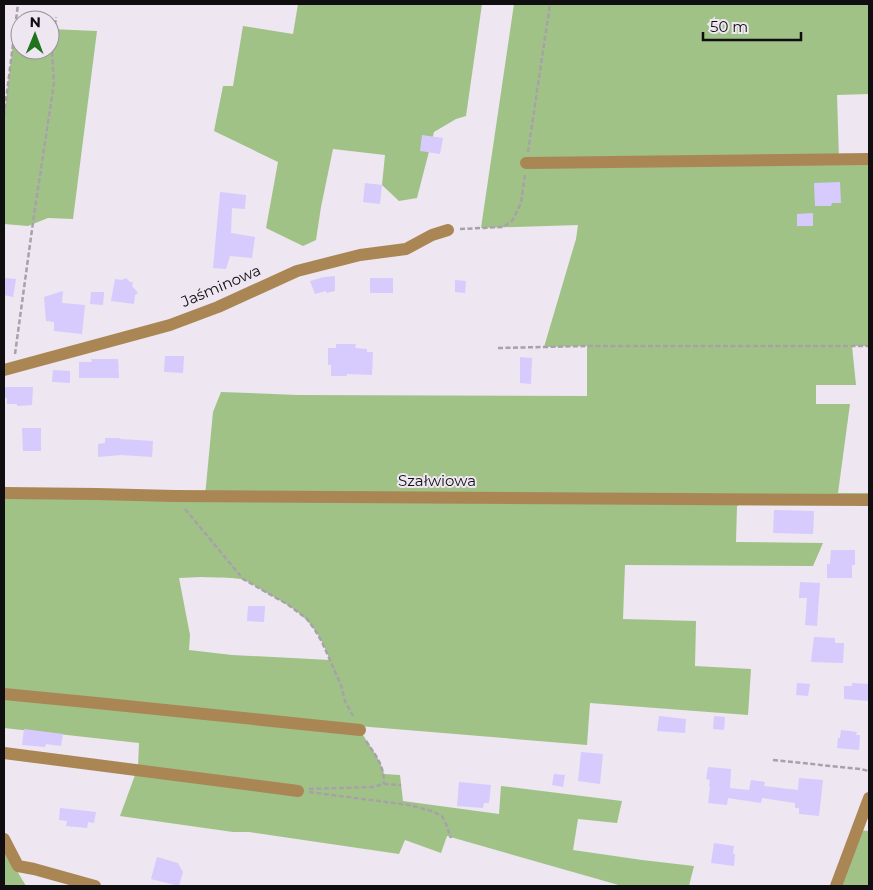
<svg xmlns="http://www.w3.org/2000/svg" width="873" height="890" font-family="Montserrat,sans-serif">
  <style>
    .green { fill: #a0c287; fill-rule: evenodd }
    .building { fill: #d7cafd }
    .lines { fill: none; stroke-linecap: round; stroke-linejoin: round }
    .path { stroke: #a8a1a9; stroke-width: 2.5; stroke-dasharray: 5 2.5; stroke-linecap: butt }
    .minor { stroke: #aa8654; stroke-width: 12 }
    .labels { text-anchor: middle; stroke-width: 4; stroke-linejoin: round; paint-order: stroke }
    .street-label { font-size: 15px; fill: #110e11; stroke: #eee6f0 }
  </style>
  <rect width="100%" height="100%" fill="#eee6f0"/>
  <g class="green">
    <path d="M298 4H482L466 116 456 119 434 132 417 198 399 201 382 185 385 155 333 149 321 207 316 240 303 246 266 228 278 162 214 131 223 86H233L243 26 293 34Z"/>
    <path d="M514 4H869V94L837 95 839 159H869V346H852L856 385H816V404H850L838 493H869V500H751L737 506 736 542 823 543 813 566 625 565 623 619 696 621 695 666 751 669 748 715 590 703 587 745 358 726C366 742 380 757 384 774L400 775 403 801 499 814 501 786 622 801 617 823 578 819 573 850 642 860 694 866 689 886H622L447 836 441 853 405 840 399 854 249 832H233L120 816 138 767 139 743 4 728V493L205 496 213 412 221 392 298 395 587 396V346L544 347 576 239 578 225 481 228ZM202 577C215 578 229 577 241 579 249 581 258 588 265 592 300 611 315 621 330 660L232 655 189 650 190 635 179 578Z"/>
    <path d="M15 27H20V50H50V29L97 31 73 219 48 218 28 226 4 224V116Z"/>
    <path d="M857 830 869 831V886H836Z"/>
    <path d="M4 849 26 886H4Z"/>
  </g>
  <g class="building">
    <path d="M422 135 443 138 440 154 420 151Z"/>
    <path d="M840 182 841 203H832L831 206H815L814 183Z"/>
    <path d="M365 183 382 185 380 204 363 202Z"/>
    <path d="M220 192 246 195 245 209 232 208 231 233 255 237 252 258 230 256 226 269 213 268Z"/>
    <path d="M813 213V226H797V214Z"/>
    <path d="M335 276V291L326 293V291L315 294 310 281 324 277Z"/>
    <path d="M4 278 16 279 13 297 4 295Z"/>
    <path d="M126 278 130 282H133L132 286 138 293 135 295 134 304 111 301 115 279 122 280Z"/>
    <rect x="370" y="278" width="23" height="15"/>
    <path d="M455 280 466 281 465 293 455 292Z"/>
    <path d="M63 291 62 303 85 305 82 334 54 331V322L46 321 44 297Z"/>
    <path d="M91 292H104L103 305 90 304Z"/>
    <path d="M336 344H356L355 348 367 349V352H373L372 375 347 374V376H331V365H328V348H336Z"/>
    <path d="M165 356H184L183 373 164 372Z"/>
    <path d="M520 357 532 358 531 384 520 383Z"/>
    <path d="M91 359H118L119 378H79V362H92Z"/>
    <path d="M53 370 70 371V383L52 382Z"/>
    <path d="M4 387H33L32 405 17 406V404H7V398H4Z"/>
    <path d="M22 428H41V451H23Z"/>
    <path d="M105 438H120V439L153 441 152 457 121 455 98 457V444L105 443Z"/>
    <path d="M774 510 814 511 813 534 773 533Z"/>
    <path d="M831 550H855V565H852V578H827V564H830Z"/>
    <path d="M800 582 820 583 817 626 805 625 807 598H799Z"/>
    <path d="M248 606H265L264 622 247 621Z"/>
    <path d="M814 637 835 638V643H844L843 663 811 662Z"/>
    <path d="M797 683 810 684 808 696 796 695Z"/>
    <path d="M852 683 869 684V701L844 699V686H852Z"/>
    <path d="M659 716 686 719 685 733 657 731Z"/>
    <path d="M714 716 725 717 724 730 713 729Z"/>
    <path d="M24 729 63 734 61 746 46 744 45 747 22 745Z"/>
    <path d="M841 730 857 732 856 735H860L859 750 837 748 838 738H840Z"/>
    <path d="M581 752 603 754 600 784 578 781Z"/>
    <path d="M708 767 731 769 730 788 749 790 751 780 765 782 764 786 798 790 799 778 823 780 819 816 799 814V808H795V803L762 798 761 803 728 798 727 805 708 803 710 787 709 786 710 780 706 779Z"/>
    <path d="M554 774 565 775 563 787 552 785Z"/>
    <path d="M459 782 491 785 489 803H484L483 808 457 806Z"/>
    <path d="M60 808 96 812 94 823 88 822 87 828 66 826 67 821 59 820Z"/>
    <path d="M714 843 734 846 733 854H735L734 866 711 863Z"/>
    <path d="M157 857 178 863 183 872 179 886 151 879Z"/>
  </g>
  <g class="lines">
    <g class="path">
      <path d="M40 20 41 15"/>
      <path d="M53 40 56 17"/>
      <path d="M4 116 18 4"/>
      <path d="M528 152 550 4"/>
      <path d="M460 229 503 227 512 221 521 203 525 175"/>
      <path d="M498 348 587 346H869"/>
      <path d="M15 354 34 215 54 83 51 37 50 35"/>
      <path d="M185 509 243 579 287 604 307 619 315 630 322 642 341 685 345 701 353 716"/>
      <path d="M366 741C376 756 384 765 384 784"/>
      <path d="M773 760 860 769 869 771"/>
      <path d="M309 789 372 787 384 784 401 785"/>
      <path d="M309 792 409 805 432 811 442 816 446 824 451 838"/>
    </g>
    <g class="minor">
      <path d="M526 163 869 159"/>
      <path d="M4 370 170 325 218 307 297 271 360 255 406 249 432 235 448 230"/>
      <path d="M4 493 97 494 174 496 869 500"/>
      <path d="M4 694 97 703 360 730"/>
      <path d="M4 753 298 791"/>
      <path d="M4 839 18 866 34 869 95 886"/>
      <path d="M836 886 869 798"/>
    </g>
  </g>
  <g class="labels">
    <g class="street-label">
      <text transform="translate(221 286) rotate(-23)" y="5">Jaśminowa</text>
      <text x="437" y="486">Szałwiowa</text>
    </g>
  </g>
  <rect width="873" height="890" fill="none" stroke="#110e11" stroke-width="10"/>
  <g transform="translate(35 35) rotate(1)"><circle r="24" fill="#eee6f0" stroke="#969097"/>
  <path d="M0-4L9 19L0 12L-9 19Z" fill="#1f731c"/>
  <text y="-8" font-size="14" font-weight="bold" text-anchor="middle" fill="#110e11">N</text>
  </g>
  <path d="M703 32v8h98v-8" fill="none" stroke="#110e11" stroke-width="2.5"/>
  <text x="710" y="32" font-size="15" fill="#110e11" stroke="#eee6f0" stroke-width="4" paint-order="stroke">50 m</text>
</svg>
